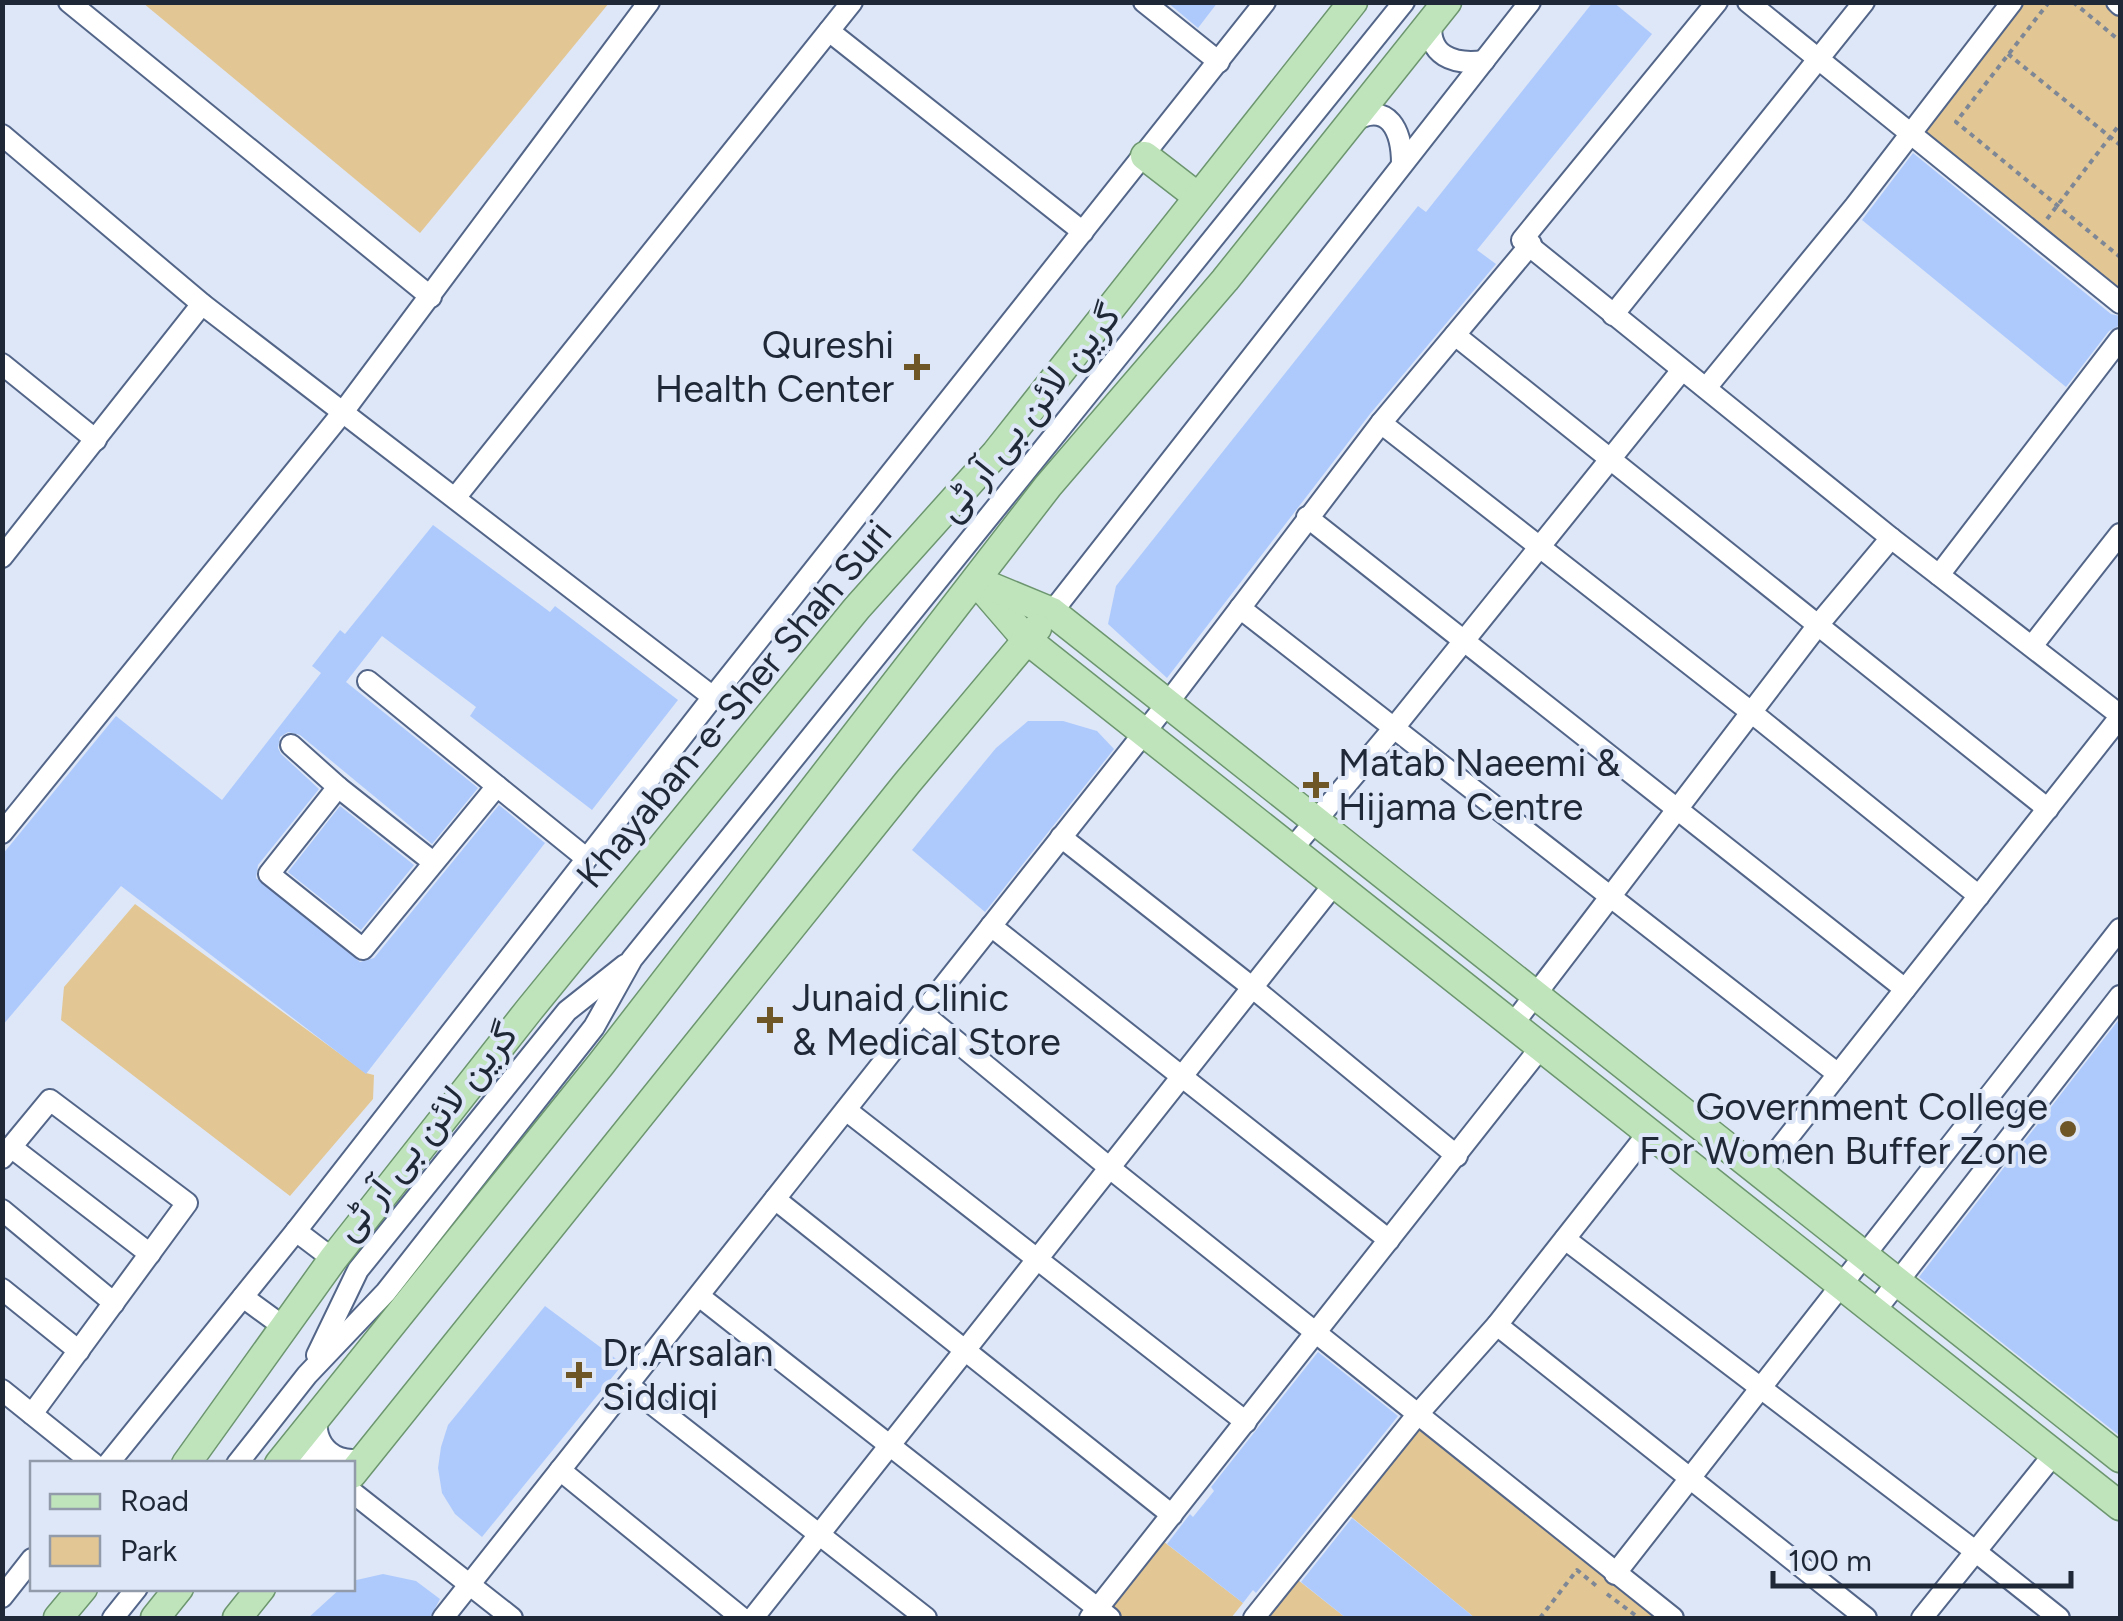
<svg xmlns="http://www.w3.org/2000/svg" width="2123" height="1621" font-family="Figtree,Vazirmatn,sans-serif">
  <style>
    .green { fill: #e2c693 }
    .building { fill: #aecafd }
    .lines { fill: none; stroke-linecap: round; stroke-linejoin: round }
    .minor-casing { stroke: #536689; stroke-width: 24 }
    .major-casing { stroke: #6c966f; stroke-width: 31 }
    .path { stroke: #7e8796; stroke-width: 4; stroke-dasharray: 5 5; stroke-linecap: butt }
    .minor { stroke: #fff; stroke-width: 20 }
    .major { stroke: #bfe3bb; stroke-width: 28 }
    .poi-dot { fill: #6e5626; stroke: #dee7f7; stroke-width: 4 }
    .labels { text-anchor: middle; stroke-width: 8; stroke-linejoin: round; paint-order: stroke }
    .poi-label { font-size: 38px; fill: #1f2836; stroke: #dee7f7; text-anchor: start }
    .street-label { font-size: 38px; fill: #1f2836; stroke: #dee7f7 }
  </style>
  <rect width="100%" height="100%" fill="#dee7f7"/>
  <g class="green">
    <path d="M2117 2 2120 6V303L1912 133 2012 3Z"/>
    <path d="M143 3H609L420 233Z"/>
    <path d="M135 904 366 1073 374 1075 373 1099 290 1196 61 1020 64 987Z"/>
    <path d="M1423 1420 1671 1618H1475L1349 1515Z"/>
    <path d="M1159 1538 1243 1603 1231 1618H1122L1105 1605Z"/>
    <path d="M1298 1580 1346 1618H1268Z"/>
  </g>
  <g class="building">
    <path d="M1167 2H1218L1198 28Z"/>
    <path d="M1593 2H1613L1652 34 1477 250 1496 264 1370 414 1167 678 1108 624 1116 586 1418 206 1426 212Z"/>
    <path d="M1913 153 2111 314 2120 316V325L2109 331 2066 387 1862 220Z"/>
    <path d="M433 525 550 612 555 606 678 700 592 810 470 716 476 707 382 636 346 682 478 788 432 844 300 735 288 732 280 737 278 748 281 754 319 789 258 865 256 878 360 962 374 958 499 805 545 843 366 1074 121 886 2 1026V855L116 716 222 800 321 673 312 666 340 630 345 634Z"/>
    <path d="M1028 721H1063L1097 731 1114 749 985 912 912 850 996 748Z"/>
    <path d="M340 806 414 865 361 930 288 872Z"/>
    <path d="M2120 1018V1436L1919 1277Z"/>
    <path d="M545 1306 623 1364 482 1537 455 1514 442 1493 438 1468 441 1447 448 1425Z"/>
    <path d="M1318 1352 1398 1416 1256 1593 1253 1590 1243 1603 1167 1544 1190 1514 1193 1517 1214 1491 1211 1487Z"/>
    <path d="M1352 1518 1475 1618H1346L1301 1582Z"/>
    <path d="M383 1574 416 1581 440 1599 430 1618H308L341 1588H352V1581Z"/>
  </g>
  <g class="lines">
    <g class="minor-casing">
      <g id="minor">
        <path d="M69 2 431 297"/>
        <path d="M1144 2 1219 62"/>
        <path d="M1717 2 1522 240 1891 538 2120 715"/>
        <path d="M1748 2 2120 303"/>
        <path d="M2117 2 2120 5"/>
        <path d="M1432 20C1426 56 1454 65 1484 61"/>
        <path d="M829 31 1083 232"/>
        <path d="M1352 122C1389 99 1402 132 1402 164"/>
        <path d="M2 135 202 304 713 697"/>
        <path d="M1613 315 1864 2"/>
        <path d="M1455 335 2048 809"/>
        <path d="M2 364 96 440"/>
        <path d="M1706 388 1855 206 2012 2"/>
        <path d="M1381 423 1751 712 1979 896"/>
        <path d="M455 498 852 2"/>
        <path d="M1307 517 1905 989"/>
        <path d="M2 557 202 304"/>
        <path d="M1939 575 2120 339"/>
        <path d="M1240 608 1838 1074"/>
        <path d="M1052 612 1530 2"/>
        <path d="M2032 646 2120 534"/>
        <path d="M368 681 497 786"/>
        <path d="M291 745 338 787 269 874 363 949 497 786 586 858"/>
        <path d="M338 787 433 862"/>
        <path d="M2 833 343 412 649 2"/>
        <path d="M1061 837 1253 988 1457 1156"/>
        <path d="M1292 849 1393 729 1682 370"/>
        <path d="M991 926 1389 1240"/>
        <path d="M922 1013 1111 1169 1673 1618"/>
        <path d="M1513 1024 1818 625 1891 538"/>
        <path d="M846 1110 1246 1422"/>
        <path d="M11 1147 150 1254"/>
        <path d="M2 1158 50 1100 187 1203 32 1414"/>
        <path d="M1760 1173 2120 717"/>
        <path d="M775 1199 1172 1515"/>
        <path d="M2 1210 114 1303"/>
        <path d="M296 1231 333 1259"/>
        <path d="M1565 1239 1975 1551 2059 1618"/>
        <path d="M2 1289 79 1351"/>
        <path d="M699 1296 1110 1618"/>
        <path d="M243 1297 284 1327"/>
        <path d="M1875 1311 2120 996"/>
        <path d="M1497 1325 1866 1618"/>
        <path d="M317 1355 358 1270 567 1011 625 965"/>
        <path d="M628 1385 926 1618"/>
        <path d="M2 1390 94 1464"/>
        <path d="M317 1416C313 1447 336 1466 366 1458"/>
        <path d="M295 1444 318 1464"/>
        <path d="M108 1464 296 1231 713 697 1265 2"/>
        <path d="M237 1464 307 1375 386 1292 594 1027 632 959 1404 2"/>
        <path d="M560 1470 742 1618"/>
        <path d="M352 1492 512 1618"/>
        <path d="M1615 1574 2120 929"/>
        <path d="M2 1597 32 1559"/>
        <path d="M113 1618 137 1588"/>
        <path d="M443 1618 1167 704 1381 423 1531 244"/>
        <path d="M753 1618 1335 883"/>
        <path d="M1090 1618 1541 1047"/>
        <path d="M1254 1618 1417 1415 1497 1325 1649 1132"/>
        <path d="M1922 1618 2054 1454"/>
      </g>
    </g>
    <g class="major-casing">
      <g id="major">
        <path d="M1145 156 1198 197"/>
        <path d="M976 581 1026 639 2120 1506"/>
        <path d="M982 583 1052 612 2120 1458"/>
        <path d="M186 1464 333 1259 529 1010 857 608 996 453 1353 2"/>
        <path d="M279 1464 601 1064 1048 486 1225 280 1447 2"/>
        <path d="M352 1474 907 783 1037 628"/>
        <path d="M58 1618 83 1588"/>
        <path d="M155 1618 179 1588"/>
        <path d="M237 1618 261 1588"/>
      </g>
    </g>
    <g class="path">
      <path d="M2049 2 1956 122 2120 257"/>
      <path d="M2073 2 2120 41"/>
      <path d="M2008 54 2120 145"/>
      <path d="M2047 219 2120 124"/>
      <path d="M1607 1594 1639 1618"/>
      <path d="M1540 1618 1577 1570 1599 1588"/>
    </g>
    <use href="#minor" class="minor"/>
    <use href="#major" class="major"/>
  </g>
  <g class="poi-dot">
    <path d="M912 352h10v10h10v10h-10v10h-10v-10h-10v-10h10z"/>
    <path d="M1311 770h10v10h10v10h-10v10h-10v-10h-10v-10h10z"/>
    <path d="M765 1005h10v10h10v10h-10v10h-10v-10h-10v-10h10z"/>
    <circle cx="2068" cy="1129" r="10"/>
    <path d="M574 1360h10v10h10v10h-10v10h-10v-10h-10v-10h10z"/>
  </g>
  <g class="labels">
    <g class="poi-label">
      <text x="894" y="358" text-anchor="end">Qureshi<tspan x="894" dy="44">Health Center</tspan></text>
      <text x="1338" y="776">Matab Naeemi &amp;<tspan x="1338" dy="44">Hijama Centre</tspan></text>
      <text x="792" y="1011">Junaid Clinic<tspan x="792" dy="44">&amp; Medical Store</tspan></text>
      <text x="2048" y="1120" text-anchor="end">Government College<tspan x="2048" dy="44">For Women Buffer Zone</tspan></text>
      <text x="602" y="1366">Dr.Arsalan<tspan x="602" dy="44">Siddiqi</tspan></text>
    </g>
    <g class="street-label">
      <text transform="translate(1028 412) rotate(-51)" y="13">گرین لائن بی آر ٹی</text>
      <text transform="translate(734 704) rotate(-50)" y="13">Khayaban-e-Sher Shah Suri</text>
      <text transform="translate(425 1131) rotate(-51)" y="13">گرین لائن بی آر ٹی</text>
    </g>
  </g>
  <rect width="2123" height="1621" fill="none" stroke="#1f2836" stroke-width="10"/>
  <rect x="30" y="1461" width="325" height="130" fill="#dee7f7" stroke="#929baa" stroke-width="2.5"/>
  <rect x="50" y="1494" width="50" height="15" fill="#bfe3bb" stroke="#929baa" stroke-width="2.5"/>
  <text x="120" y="1511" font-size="30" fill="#1f2836">Road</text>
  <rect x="50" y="1536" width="50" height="30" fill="#e2c693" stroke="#929baa" stroke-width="2.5"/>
  <text x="120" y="1561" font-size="30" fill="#1f2836">Park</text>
  <path d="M1773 1571v15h298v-15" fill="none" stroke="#1f2836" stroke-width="5"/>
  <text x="1788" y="1571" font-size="30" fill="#1f2836" stroke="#dee7f7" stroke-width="8" paint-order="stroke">100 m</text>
</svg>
